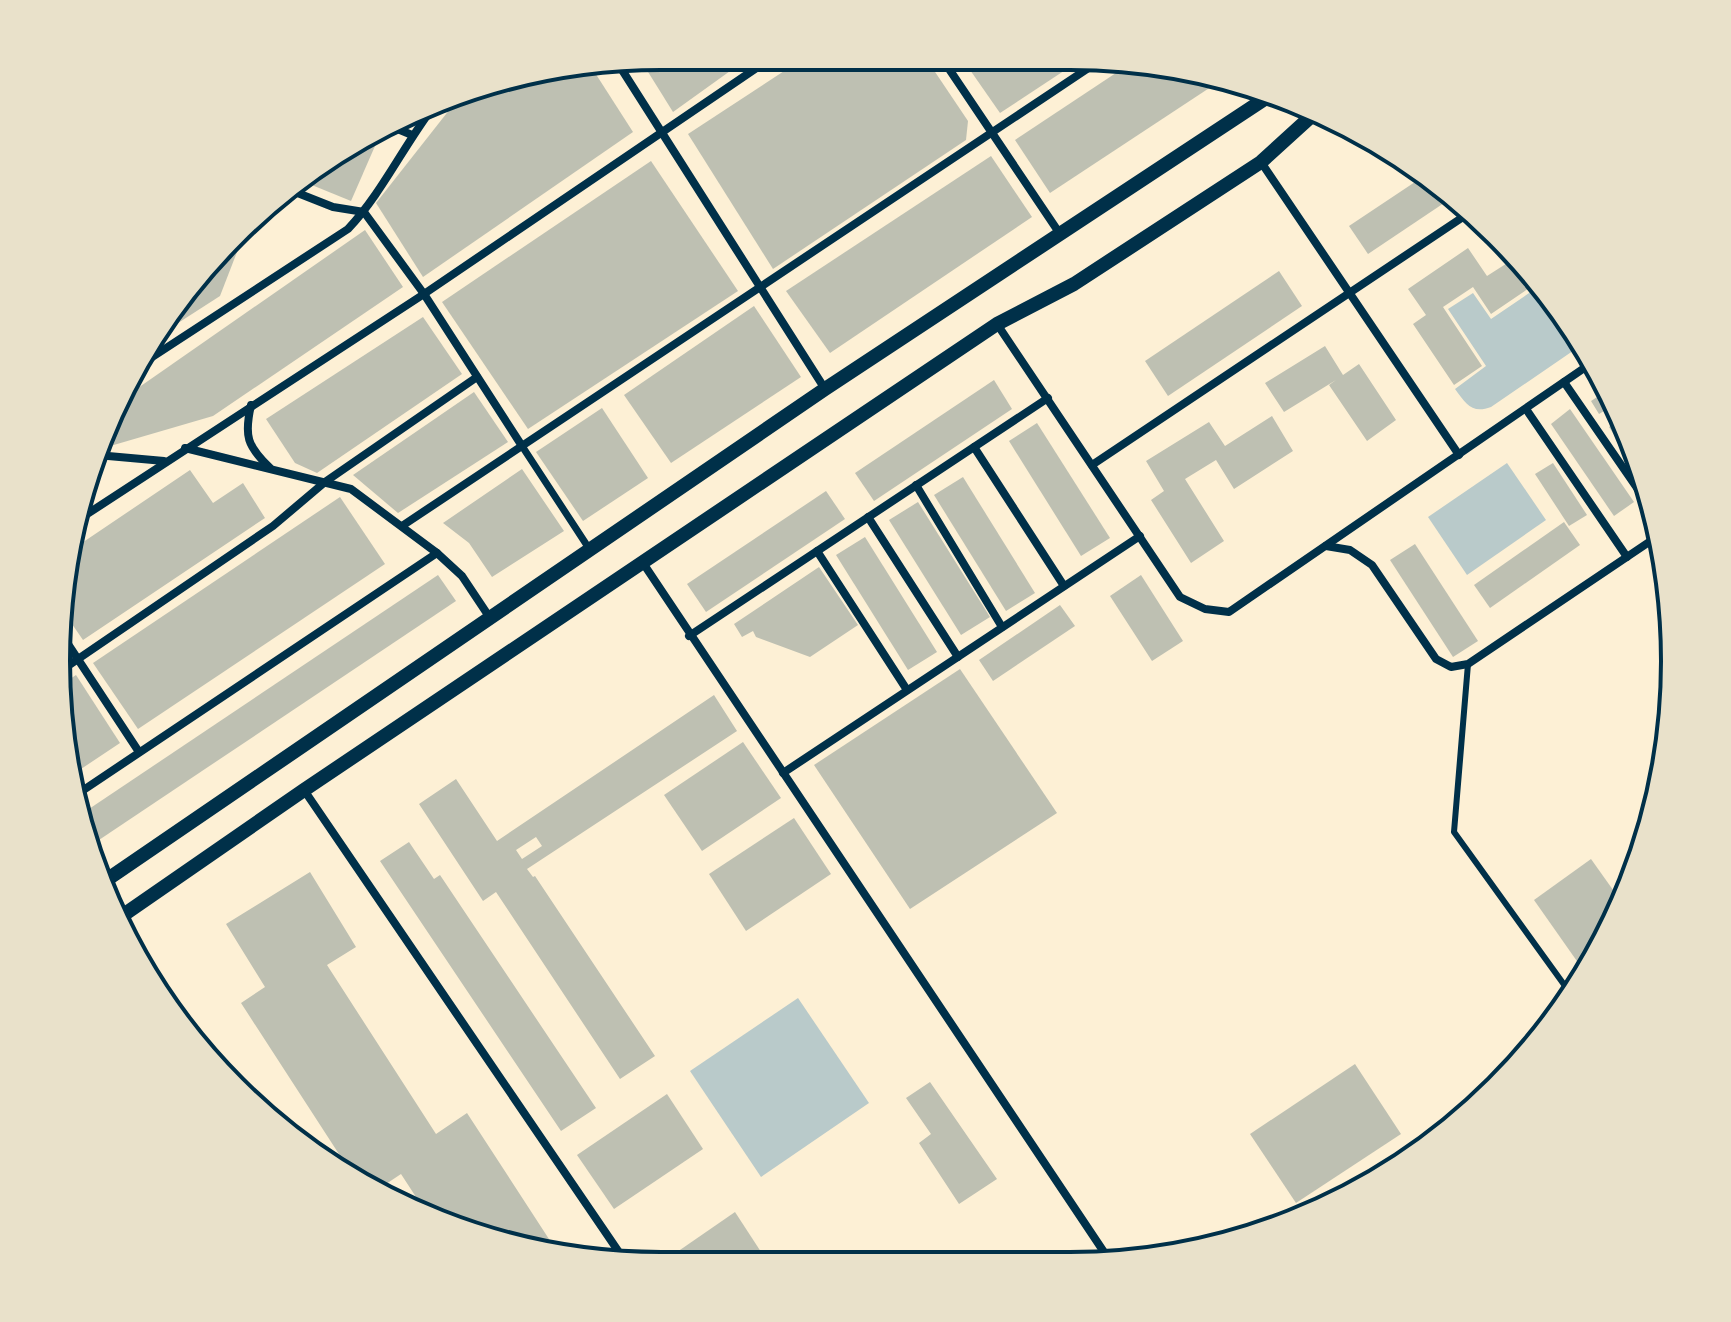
<svg xmlns="http://www.w3.org/2000/svg" width="1731" height="1322" font-family="Cabin,sans-serif">
  <style>
    .green { fill: #b9caca }
    .building { fill: #bec0b2; fill-rule: evenodd }
    .lines { fill: none; stroke-linecap: round; stroke-linejoin: round }
    .service { stroke: #003049; stroke-width: 6 }
    .pedestrian { stroke: #003049; stroke-width: 7 }
    .minor { stroke: #003049; stroke-width: 8 }
    .tertiary { stroke: #003049; stroke-width: 14 }
    .rim { fill: none; stroke: #003049; stroke-width: 4 }
  </style>
  <rect width="100%" height="100%" fill="#fdf0d5"/>
  <g class="green">
    <path d="M1538 287 1573 325 1583 344 1491 407C1472 414 1466 404 1455 389L1486 366 1448 309 1473 293 1491 319Z"/>
    <path d="M1507 463 1546 520 1467 575 1428 517Z"/>
    <path d="M798 998 869 1103 761 1177 690 1071Z"/>
  </g>
  <g class="building">
    <path d="M661 56H751L673 112 640 59Z"/>
    <path d="M807 56 925 57 968 121 966 140 773 269 688 134Z"/>
    <path d="M961 57H1085L1000 113Z"/>
    <path d="M1134 61 1226 77 1050 193 1015 140Z"/>
    <path d="M590 65 633 132 423 277 376 203 461 95 504 77Z"/>
    <path d="M357 138 375 146 351 201 302 181Z"/>
    <path d="M991 156 1032 217 830 353 786 291Z"/>
    <path d="M651 161 738 291 528 429 442 302Z"/>
    <path d="M1427 174 1438 181 1453 197 1368 254 1349 226Z"/>
    <path d="M249 221 220 296 161 334 233 234Z"/>
    <path d="M365 230 403 287 213 416 100 449 115 404Z"/>
    <path d="M1468 248 1487 276 1512 260 1535 284 1491 314 1473 287 1443 307 1482 366 1454 385 1413 324 1426 315 1408 289Z"/>
    <path d="M1279 271 1302 306 1168 396 1145 361Z"/>
    <path d="M754 306 801 377 671 463 624 395Z"/>
    <path d="M423 317 462 374 317 473 295 463 266 419Z"/>
    <path d="M1325 346 1343 375 1359 364 1396 420 1367 441 1329 385 1336 380 1284 412 1265 383Z"/>
    <path d="M994 380 1012 409 874 501 855 473Z"/>
    <path d="M1608 390 1629 429 1637 460 1629 448 1625 450 1617 439 1609 427 1613 424 1604 411 1599 414 1591 401Z"/>
    <path d="M474 392 508 442 398 513 353 475Z"/>
    <path d="M602 408 648 478 583 521 536 452Z"/>
    <path d="M1570 409 1634 502 1614 516 1551 424Z"/>
    <path d="M1272 416 1293 451 1234 489 1216 460 1185 479 1224 541 1191 563 1151 500 1164 491 1146 461 1209 422 1225 446Z"/>
    <path d="M1037 423 1110 538 1081 556 1009 441Z"/>
    <path d="M1553 463 1587 515 1569 526 1535 474Z"/>
    <path d="M522 469 564 531 492 577 469 543 443 523Z"/>
    <path d="M190 470 213 503 243 483 265 518 83 640 63 611 67 553Z"/>
    <path d="M963 477 1035 593 1006 611 934 495Z"/>
    <path d="M826 491 845 519 706 612 687 584Z"/>
    <path d="M340 497 385 564 138 729 93 663Z"/>
    <path d="M918 502 990 617 961 635 889 520Z"/>
    <path d="M1564 522 1580 545 1490 608 1474 585Z"/>
    <path d="M865 537 937 652 908 670 836 555Z"/>
    <path d="M1415 544 1478 641 1453 657 1390 560Z"/>
    <path d="M819 567 858 625 810 657 756 637 753 631 742 637 734 624Z"/>
    <path d="M438 575 456 601 87 848 80 815Z"/>
    <path d="M1141 575 1183 641 1152 661 1110 596Z"/>
    <path d="M1060 605 1075 626 993 681 979 660Z"/>
    <path d="M960 669 1057 813 910 909 814 765Z"/>
    <path d="M76 675 120 743 72 775 57 700 58 687Z"/>
    <path d="M714 695 737 731 527 869 533 877 535 876 655 1056 620 1079 496 892 483 901 419 804 456 779 497 841ZM536 837 542 846 522 859 516 850Z"/>
    <path d="M743 742 781 798 702 851 664 795Z"/>
    <path d="M794 818 831 874 746 931 709 874Z"/>
    <path d="M409 842 434 879 440 875 596 1108 561 1131 380 861Z"/>
    <path d="M1591 859 1623 904 1586 974 1534 900Z"/>
    <path d="M310 872 356 947 327 965 436 1134 467 1113 560 1256 466 1234 429 1217 401 1174 374 1192 359 1185 241 1003 265 987 226 924Z"/>
    <path d="M1355 1064 1401 1134 1296 1203 1250 1134Z"/>
    <path d="M930 1082 997 1179 959 1204 919 1143 931 1134 906 1098Z"/>
    <path d="M667 1094 703 1149 614 1209 577 1155Z"/>
    <path d="M735 1212 767 1261H664Z"/>
  </g>
  <g class="lines">
    <path class="service" d="M1468 664 1454 832 1573 997"/>
    <path class="pedestrian" d="M522 446 590 550"/>
    <g class="minor">
      <path d="M941 57 1060 234"/>
      <path d="M617 62 825 389"/>
      <path d="M388 125 412 135"/>
      <path d="M1261 162 1459 455"/>
      <path d="M290 190 333 207 364 212"/>
      <path d="M364 212 424 294 522 446"/>
      <path d="M997 324 1180 597 1205 609 1229 612 1593 362"/>
      <path d="M137 367 348 229C382 193 404 145 434 106"/>
      <path d="M1564 382 1655 514"/>
      <path d="M251 405C244 436 247 446 270 468"/>
      <path d="M1526 409 1627 557"/>
      <path d="M974 447 1064 586"/>
      <path d="M185 448 351 489 437 553 462 576 490 618"/>
      <path d="M97 455 164 461"/>
      <path d="M1092 465 1469 213"/>
      <path d="M916 485 1002 627"/>
      <path d="M868 517 958 657"/>
      <path d="M75 522 424 294 774 56"/>
      <path d="M402 526 1105 57"/>
      <path d="M1326 546 1350 550 1372 565 1436 659 1451 667 1468 664 1661 534"/>
      <path d="M817 551 907 690"/>
      <path d="M643 563 1110 1261"/>
      <path d="M62 635 139 752"/>
      <path d="M689 636 1048 398"/>
      <path d="M59 672 273 526 325 482 477 377"/>
      <path d="M783 773 1140 536"/>
      <path d="M304 790 625 1261"/>
      <path d="M76 795 437 553"/>
    </g>
    <g class="tertiary">
      <path d="M102 883 825 389 1272 94"/>
      <path d="M119 918 304 790 997 324 1074 284 1261 162 1317 111"/>
    </g>
  </g>
  <path d="M0 0H1731V1322H0ZM661 70H1070A591 591 0 0 1 1661 661V661A591 591 0 0 1 1070 1252H661A591 591 0 0 1 70 661V661A591 591 0 0 1 661 70Z" fill="#e9e1ca" fill-rule="evenodd"/>
  <path class="rim" d="M661 70H1070A591 591 0 0 1 1661 661V661A591 591 0 0 1 1070 1252H661A591 591 0 0 1 70 661V661A591 591 0 0 1 661 70Z"/>
</svg>
